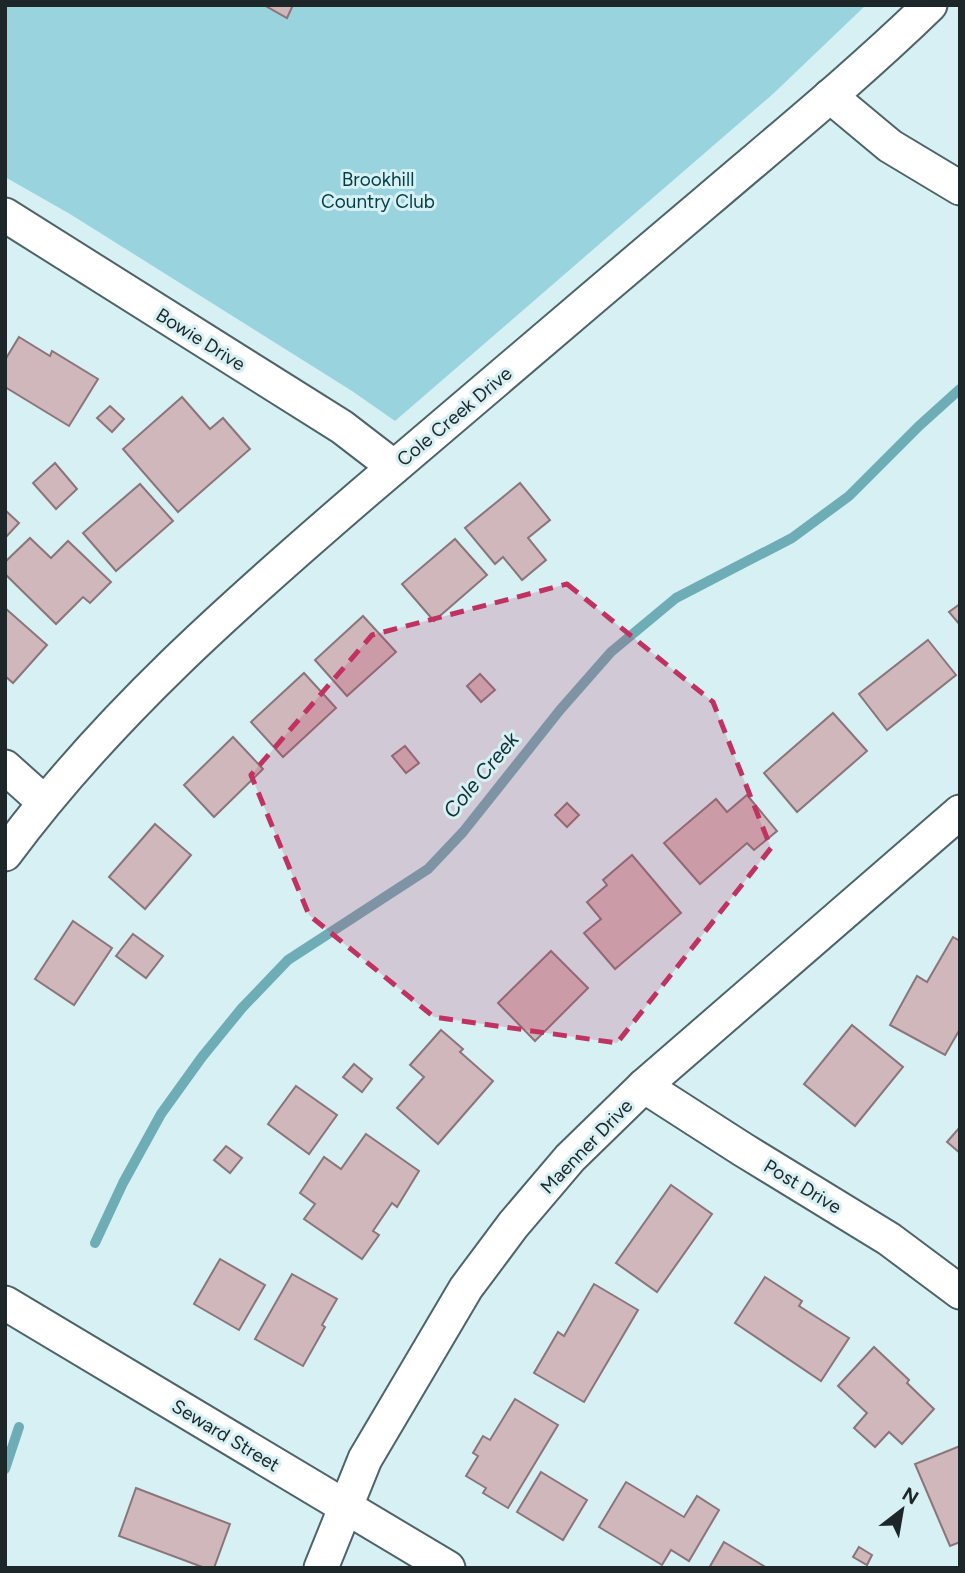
<svg xmlns="http://www.w3.org/2000/svg" width="965" height="1573" font-family="Figtree,sans-serif">
  <style>
    .green { fill: #99d4de }
    .lines { fill: none; stroke-linecap: round; stroke-linejoin: round }
    .stream { stroke: #6eacb6; stroke-width: 10 }
    .building { fill: #cfb7bb; stroke: #8b7579; stroke-width: 2 }
    .street-casing { stroke: #4e6468; stroke-width: 37 }
    .street { stroke: #fff; stroke-width: 33 }
    .marked { fill: #c03260; fill-opacity: 0.2; stroke: #c03260; stroke-width: 5; stroke-dasharray: 14 9; stroke-linejoin: round }
    .labels { text-anchor: middle; stroke-width: 6; stroke-linejoin: round; paint-order: stroke }
    .park-label { font-size: 19px; fill: #013e46; stroke: #d6f0f4 }
    .street-label { font-size: 19px; fill: #1d2628; stroke: #d6f0f4 }
    .water-label { font-size: 21px; font-style: italic; fill: #0f2f34; stroke: #d6f0f4 }
  </style>
  <rect width="100%" height="100%" fill="#d6f0f4"/>
  <path class="green" d="M5 5H866L774 93 395 421 352 391 70 214 5 177Z"/>
  <g class="lines">
    <g class="stream">
      <path d="M95 1243 123 1183 161 1114 202 1057 242 1008 288 960 428 869 463 832 560 710 611 652 676 598 792 538 849 496 919 426 960 389"/>
      <path d="M5 1469 19 1427"/>
    </g>
  </g>
  <g class="building">
    <path d="M264 5H293L287 18Z"/>
    <path d="M19 337 50 356 52 351 98 379 69 426 5 387V360Z"/>
    <path d="M182 397 210 429 223 418 250 449 178 512 123 449Z"/>
    <path d="M110 406 124 419 112 432 97 418Z"/>
    <path d="M55 463 77 489 56 509 33 483Z"/>
    <path d="M520 483 550 520 528 538 546 560 522 580 503 557 495 564 465 528Z"/>
    <path d="M140 484 173 521 116 571 83 533Z"/>
    <path d="M5 510 19 523 5 538Z"/>
    <path d="M30 538 51 558 68 541 111 582 90 603 83 597 56 624 5 574V562Z"/>
    <path d="M455 539 487 575 434 621 402 584Z"/>
    <path d="M960 604V625L949 612Z"/>
    <path d="M5 608 47 645 13 683 5 676Z"/>
    <path d="M363 616 396 652 347 696 315 660Z"/>
    <path d="M928 640 956 675 887 730 859 694Z"/>
    <path d="M304 673 336 708 283 757 251 722Z"/>
    <path d="M480 674 495 690 481 702 467 686Z"/>
    <path d="M833 713 867 751 797 812 764 773Z"/>
    <path d="M233 737 263 769 214 817 184 785Z"/>
    <path d="M405 746 419 763 406 773 392 756Z"/>
    <path d="M747 795 777 831 754 850 747 843 700 884 664 843 716 799 727 812Z"/>
    <path d="M567 803 579 815 567 827 555 815Z"/>
    <path d="M155 824 191 855 145 909 109 877Z"/>
    <path d="M632 855 681 913 615 969 584 933 601 919 587 902 607 885 603 880Z"/>
    <path d="M73 921 112 948 74 1005 35 979Z"/>
    <path d="M133 934 163 956 146 978 116 956Z"/>
    <path d="M953 937 960 941V1029L945 1055 890 1025 917 976 927 982Z"/>
    <path d="M551 951 588 988 535 1041 498 1003Z"/>
    <path d="M852 1025 903 1067 855 1126 804 1084Z"/>
    <path d="M441 1030 463 1049 460 1052 493 1081 438 1144 397 1108 424 1077 410 1065Z"/>
    <path d="M354 1064 372 1079 362 1092 343 1077Z"/>
    <path d="M296 1086 337 1115 309 1154 268 1124Z"/>
    <path d="M960 1127V1153L947 1142Z"/>
    <path d="M366 1134 419 1171 397 1207 392 1203 373 1231 379 1235 362 1259 304 1219 315 1204 300 1193 324 1157 341 1169Z"/>
    <path d="M226 1146 242 1158 230 1173 214 1160Z"/>
    <path d="M671 1185 712 1214 657 1292 616 1263Z"/>
    <path d="M220 1259 265 1285 239 1330 194 1304Z"/>
    <path d="M292 1274 337 1299 322 1325 325 1327 303 1366 255 1339Z"/>
    <path d="M765 1277 802 1301 799 1306 849 1338 821 1381 735 1323Z"/>
    <path d="M594 1284 638 1310 584 1402 534 1373 558 1332 564 1336Z"/>
    <path d="M874 1347 909 1380 907 1383 934 1409 902 1444 889 1432 875 1447 854 1428 867 1413 838 1386Z"/>
    <path d="M515 1399 558 1425 508 1508 483 1493 486 1488 466 1476 478 1456 473 1453 483 1436 490 1440Z"/>
    <path d="M960 1446V1542L950 1546 915 1464Z"/>
    <path d="M541 1472 587 1500 563 1540 517 1512Z"/>
    <path d="M626 1482 684 1517 697 1496 719 1510 689 1561 671 1550 662 1565 599 1527Z"/>
    <path d="M136 1488 230 1524 214 1568H205L119 1536Z"/>
    <path d="M724 1542 767 1568H709Z"/>
    <path d="M859 1547 872 1555 867 1565 853 1557Z"/>
  </g>
  <g class="lines">
    <g class="street-casing">
      <g id="street">
        <path d="M830 96 890 146 960 188"/>
        <path d="M5 215 342 427 394 467"/>
        <path d="M5 767 44 802"/>
        <path d="M5 854C107 716 236 603 365 492 479 394 593 298 707 201 782 137 859 74 930 5"/>
        <path d="M644 1086 742 1149 889 1239 960 1292"/>
        <path d="M5 1303 448 1568"/>
        <path d="M321 1568 365 1459 466 1288 513 1225 570 1158 644 1086 960 812"/>
      </g>
    </g>
    <use href="#street" class="street"/>
  </g>
  <path class="marked" d="M567 584 713 702 771 848 617 1043 434 1017 309 915 251 775 372 635Z"/>
  <g class="labels">
    <g class="park-label">
      <text x="378" y="186">Brookhill<tspan x="378" dy="22">Country Club</tspan></text>
    </g>
    <g class="street-label">
      <text transform="translate(201 339) rotate(32)" y="7">Bowie Drive</text>
      <text transform="translate(454 416) rotate(-40)" y="7">Cole Creek Drive</text>
      <text transform="translate(586 1146) rotate(-46)" y="7">Maenner Drive</text>
      <text transform="translate(803 1186) rotate(31)" y="7">Post Drive</text>
      <text transform="translate(226 1435) rotate(31)" y="7">Seward Street</text>
    </g>
    <g class="water-label">
      <text transform="translate(481 775) rotate(-50)" y="7">Cole Creek</text>
    </g>
  </g>
  <rect width="965" height="1573" fill="none" stroke="#1d2628" stroke-width="14"/>
  <g transform="translate(902 1510) rotate(31)" stroke="#d6f0f4" stroke-width="5" paint-order="stroke">
  <path d="M0-5L12 26L0 18L-12 26Z" fill="#1d2628"/>
  <text y="-10" font-size="19" font-weight="bold" text-anchor="middle" fill="#1d2628">N</text>
  </g>
</svg>
